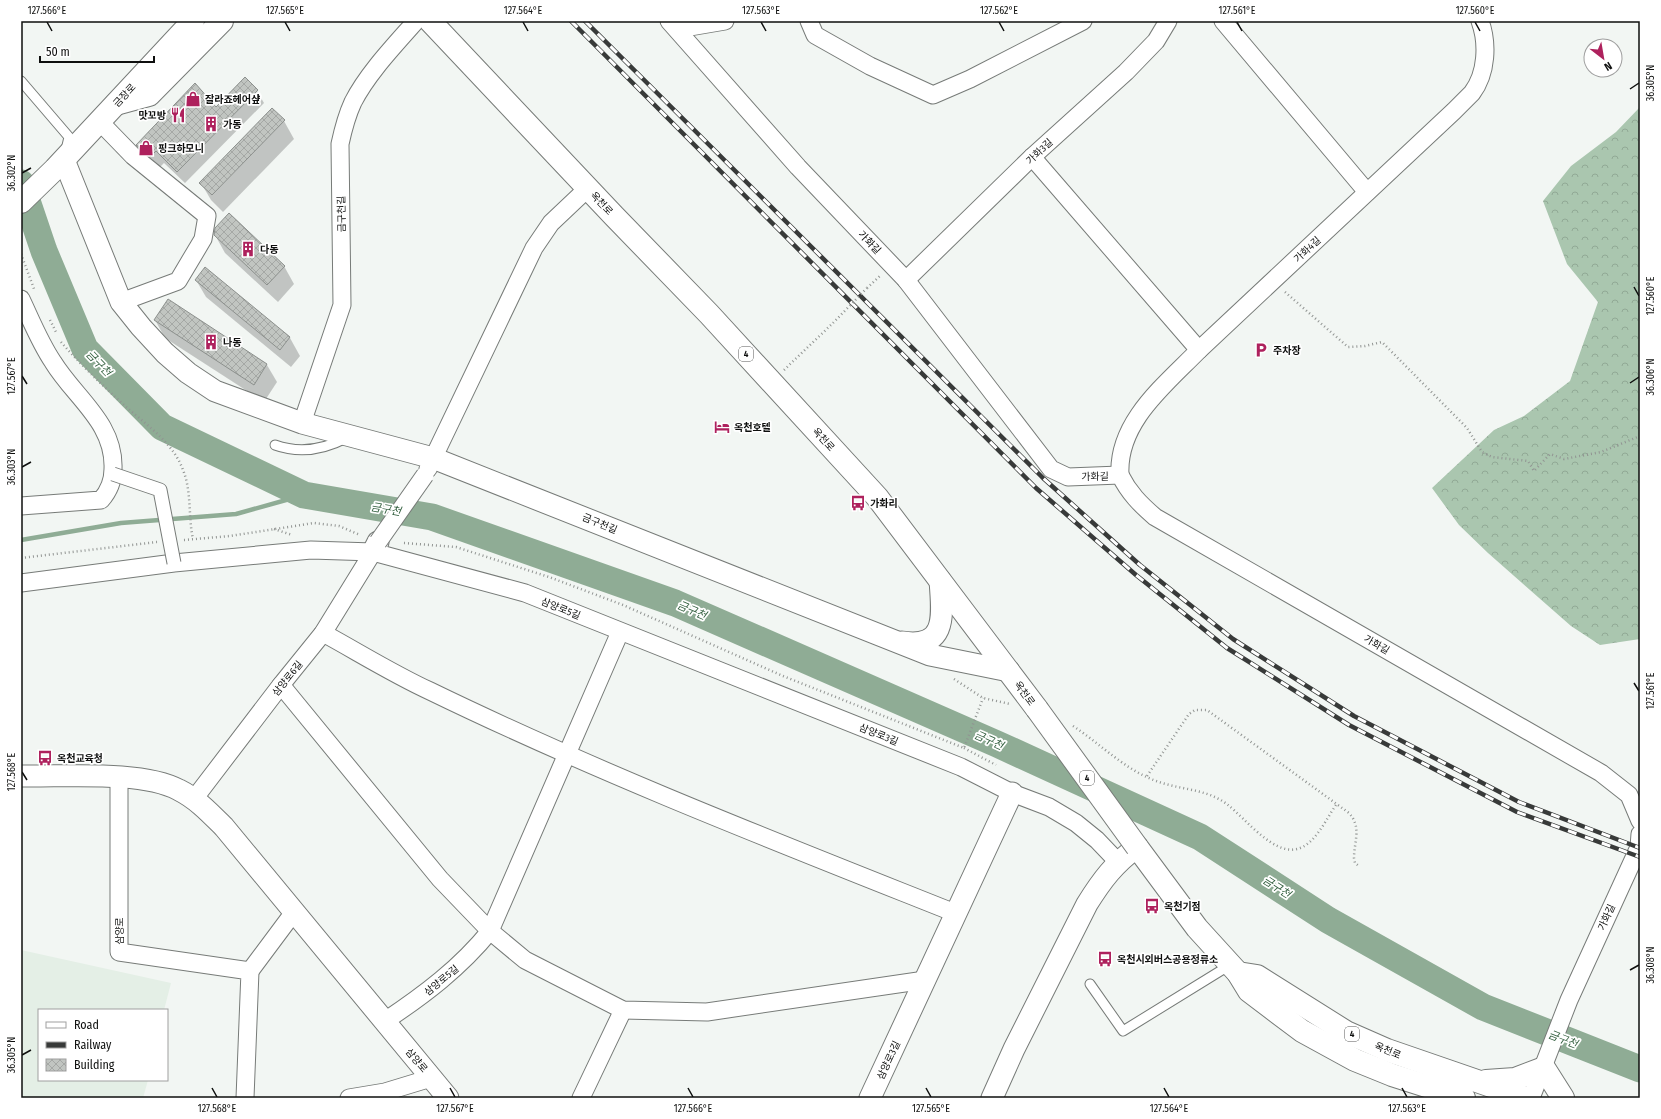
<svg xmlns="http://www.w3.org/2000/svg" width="1661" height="1119" font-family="'Fira Sans Condensed','Noto Sans KR',sans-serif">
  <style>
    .built { fill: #e4efe6 }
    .forest { fill: url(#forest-crowns) }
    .shadow { fill: #0003 }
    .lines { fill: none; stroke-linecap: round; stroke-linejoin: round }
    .stream { stroke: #8fac95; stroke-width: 4.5 }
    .river { stroke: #8fac95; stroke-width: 27 }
    .building { fill: url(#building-cross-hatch); stroke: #8c908d }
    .service-casing { stroke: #777b78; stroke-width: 11 }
    .minor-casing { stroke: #777b78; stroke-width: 19 }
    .tertiary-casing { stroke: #777b78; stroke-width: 23 }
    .secondary-casing { stroke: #777b78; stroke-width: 24 }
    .primary-casing { stroke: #777b78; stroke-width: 24 }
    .path { stroke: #919492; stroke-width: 2.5; stroke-dasharray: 1 3; stroke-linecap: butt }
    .service { stroke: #fff; stroke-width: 9 }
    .minor { stroke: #fff; stroke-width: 17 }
    .tertiary { stroke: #fff; stroke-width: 21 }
    .secondary { stroke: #fff; stroke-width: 22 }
    .primary { stroke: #fff; stroke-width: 22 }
    .rail-casing { stroke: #383a39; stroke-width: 4.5 }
    .rail { stroke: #fff; stroke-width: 3; stroke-dasharray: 9; stroke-linecap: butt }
    .pedestrian-bridge-casing { stroke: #777b78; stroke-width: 15; stroke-linecap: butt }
    .minor-bridge-casing { stroke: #777b78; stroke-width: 19; stroke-linecap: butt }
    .primary-bridge-casing { stroke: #777b78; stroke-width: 24; stroke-linecap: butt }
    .path-bridge { stroke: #919492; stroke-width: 2.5; stroke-dasharray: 1 3; stroke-linecap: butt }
    .pedestrian-bridge { stroke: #fff; stroke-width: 13 }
    .minor-bridge { stroke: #fff; stroke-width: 17 }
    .primary-bridge { stroke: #fff; stroke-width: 22 }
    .ticks { fill: none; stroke: #0e0f0e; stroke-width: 1.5 }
    .labels { text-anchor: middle; stroke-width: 3.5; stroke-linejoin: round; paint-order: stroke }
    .shield { fill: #fff; stroke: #565756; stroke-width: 1 }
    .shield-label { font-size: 9px; font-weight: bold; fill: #0e0f0e }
    .street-label { font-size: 10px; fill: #0e0f0e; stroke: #fff }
    .poi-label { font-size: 10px; font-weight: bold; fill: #0e0f0e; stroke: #fff; text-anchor: start }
    .water-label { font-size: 11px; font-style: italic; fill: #325f3e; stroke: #fff }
    .neatline { fill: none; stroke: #0e0f0e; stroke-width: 1.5 }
    .ticks-label { font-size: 10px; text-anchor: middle; fill: #0e0f0e }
  </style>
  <defs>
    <pattern id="forest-crowns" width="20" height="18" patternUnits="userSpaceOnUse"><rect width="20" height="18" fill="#aac6af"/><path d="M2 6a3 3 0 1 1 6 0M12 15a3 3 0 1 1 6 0" fill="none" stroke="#91a995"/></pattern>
    <pattern id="building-cross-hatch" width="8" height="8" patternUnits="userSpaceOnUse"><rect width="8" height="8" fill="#c1c5c1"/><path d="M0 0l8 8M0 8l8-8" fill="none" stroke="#a5a8a5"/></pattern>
  </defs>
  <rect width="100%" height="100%" fill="#f2f6f3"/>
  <path class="built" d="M21 950 171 983 164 1010H39V1080H148L143 1098H21Z"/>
  <path class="forest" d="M1640 107V639L1600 645 1571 626 1488 553 1459 525 1432 488 1494 430 1524 416 1570 381 1598 302 1567 264 1543 201 1571 166 1616 132Z"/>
  <g class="shadow">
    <path d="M257 91 264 103 185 183 164 163 158 169 144 157 137 145Z"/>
    <path d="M284 121 294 139 223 212 211 200 201 183Z"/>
    <path d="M215 235 284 266 294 284 278 302 225 253Z"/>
    <path d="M205 269 290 338 300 356 291 367 206 297 196 280Z"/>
    <path d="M168 301 267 365 277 382 264 402 165 338 155 320Z"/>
  </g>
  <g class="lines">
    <path class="stream" d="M21 540 121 523 236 514 304 495"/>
    <path class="river" d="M21 183 44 251 85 349 162 427 304 495 432 517 675 603 997 744 1200 837 1328 920 1483 1007 1640 1069"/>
  </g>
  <g class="building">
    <path d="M245 77 258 90 177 172 156 151 150 157 136 145 195 83 216 107Z"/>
    <path d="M272 108 285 120 212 195 199 183Z"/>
    <path d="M229 213 285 266 267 285 214 235 215 228Z"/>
    <path d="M205 267 290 337 280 350 195 280Z"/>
    <path d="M168 299 267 364 254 385 154 320Z"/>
  </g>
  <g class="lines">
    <g class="service-casing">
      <g id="service">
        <path d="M21 81 69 137 66 150"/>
        <path d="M275 445C300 454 323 450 346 438"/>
        <path d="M1090 984 1123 1031 1230 965"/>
      </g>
    </g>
    <g class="minor-casing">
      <g id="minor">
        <path d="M669 21 798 167 906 280 1051 469 1068 477 1120 475C1129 493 1140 504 1155 517L1601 773 1629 795 1640 821"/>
        <path d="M809 21 815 35 870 66 933 95 970 79 1083 21"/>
        <path d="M1223 21 1367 192"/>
        <path d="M678 29 725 21"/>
        <path d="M100 122 133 156 207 216 203 239 178 281 121 302"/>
        <path d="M1032 157 1199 350"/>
        <path d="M906 280 1032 157 1126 72 1156 41 1168 21"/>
        <path d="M21 299C31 320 40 343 53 362 75 398 115 423 113 469 113 480 109 491 101 500L21 506"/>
        <path d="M302 423 342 305 340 144C343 130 347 115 353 102 368 73 394 46 416 21"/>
        <path d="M428 469 534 248 551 223 588 188"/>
        <path d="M1120 475C1117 422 1165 385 1199 350L1454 111C1460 105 1466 99 1472 93 1487 73 1488 43 1480 21"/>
        <path d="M21 583 174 563 311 550 373 552 525 593 961 767 1012 793 1049 807 1076 823 1097 840 1118 862"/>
        <path d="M323 633C358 652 393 674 430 691 601 774 779 843 955 913"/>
        <path d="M281 685 440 879 490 931 525 960 623 1010 707 1012 925 980"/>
        <path d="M119 777V952L250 971 245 1098"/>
        <path d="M194 799 281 685 323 633 373 552"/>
        <path d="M250 971 294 912"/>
        <path d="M385 1021C424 995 460 968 490 931L620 632"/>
        <path d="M349 1098 385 1092 431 1078"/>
        <path d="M581 1098 623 1010"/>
        <path d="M1531 1098 1569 1000 1639 847 1640 834"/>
      </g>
    </g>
    <g class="tertiary-casing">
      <g id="tertiary">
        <path d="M64 160 121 302 141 327 165 353 188 373 215 391 302 423 433 458 930 655 1009 671"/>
        <path d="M373 552 378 542"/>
        <path d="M902 642C949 649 942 613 940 580"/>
        <path d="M21 776C64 777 142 770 179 790 197 799 210 813 224 827L448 1098"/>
        <path d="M870 1098 1012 793"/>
        <path d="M992 1098 1014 1049 1087 904C1102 880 1114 864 1137 847"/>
      </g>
    </g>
    <g class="secondary-casing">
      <g id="secondary">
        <path d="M116 104 149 95 222 21"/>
        <path d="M21 202 55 169 193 21"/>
      </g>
    </g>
    <g class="primary-casing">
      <g id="primary">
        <path d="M430 21 614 216 709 314 877 497 1037 709"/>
        <path d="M1137 847 1197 928 1238 973 1249 991 1302 1031 1355 1060 1392 1075 1464 1098"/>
        <path d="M1238 973 1257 976 1346 1032 1387 1050 1526 1098"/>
        <path d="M1486 1081 1515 1079 1544 1068 1563 1098"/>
      </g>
    </g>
    <g class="path">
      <path d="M21 254 34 289"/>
      <path d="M867 288 881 275"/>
      <path d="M1285 292 1348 347 1365 346 1382 342 1467 428 1482 452 1492 457 1528 461 1534 471 1550 454 1564 459 1601 452 1640 436"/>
      <path d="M50 320 57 334"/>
      <path d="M61 342C80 364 102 385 124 405 145 424 173 442 183 470 192 492 188 517 193 539"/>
      <path d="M784 370 833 323"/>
      <path d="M274 529 292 535"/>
      <path d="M184 540 230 536 314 523 339 526 360 535"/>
      <path d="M404 543 456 547 549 577 623 605 783 676 964 748 983 698"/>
      <path d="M21 558 157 542"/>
      <path d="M954 679 983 698 1010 704"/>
      <path d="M1073 726C1102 745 1126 771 1159 782 1182 790 1208 789 1228 805 1245 818 1273 855 1297 849 1315 845 1326 819 1336 805"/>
      <path d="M964 748 996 765"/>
      <path d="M1147 776 1189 714 1195 710H1207L1349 813C1362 827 1354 842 1354 858L1355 863 1359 866"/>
    </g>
    <use href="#service" class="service"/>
    <use href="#minor" class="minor"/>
    <use href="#tertiary" class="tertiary"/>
    <use href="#secondary" class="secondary"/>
    <use href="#primary" class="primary"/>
    <g class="rail-casing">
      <g id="rail">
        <path d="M571 21 1036 488 1136 575 1227 648 1349 725 1517 812 1640 857"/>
        <path d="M585 21 1043 478 1140 565 1233 639 1354 716 1519 802 1640 848"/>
      </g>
    </g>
    <use href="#rail" class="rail"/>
    <g class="pedestrian-bridge-casing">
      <path id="pedestrian-bridge" d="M113 474 160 490 174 563"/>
    </g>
    <g class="minor-bridge-casing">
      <path id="minor-bridge" d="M378 542 425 475"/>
    </g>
    <g class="primary-bridge-casing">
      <path id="primary-bridge" d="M1037 709 1137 847"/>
    </g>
    <path class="path-bridge" d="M833 323 867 288"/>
    <use href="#pedestrian-bridge" class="pedestrian-bridge"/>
    <use href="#minor-bridge" class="minor-bridge"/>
    <use href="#primary-bridge" class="primary-bridge"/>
  </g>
  <path class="ticks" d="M47 22 52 31M285 22 290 31M523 22 528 31M761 22 766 31M999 22 1004 31M1237 22 1242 31M1475 22 1480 31M1630 89 1639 83M22 173 31 168M1634 287 1639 296M22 376 27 384M1630 383 1639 377M22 467 31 462M1634 683 1639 691M22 772 27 780M1630 970 1639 965M22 1055 31 1050M212 1088 217 1097M450 1088 455 1097M688 1088 693 1097M926 1088 931 1097M1164 1088 1169 1097M1402 1088 1407 1097"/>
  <defs>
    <g id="shop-bare" transform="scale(1.2)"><path d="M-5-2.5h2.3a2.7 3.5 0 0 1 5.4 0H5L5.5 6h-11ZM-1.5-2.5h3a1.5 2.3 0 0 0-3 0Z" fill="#ae215d" stroke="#fff" stroke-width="2.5" paint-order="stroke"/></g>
    <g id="restaurant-bare" transform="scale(1.2)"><path d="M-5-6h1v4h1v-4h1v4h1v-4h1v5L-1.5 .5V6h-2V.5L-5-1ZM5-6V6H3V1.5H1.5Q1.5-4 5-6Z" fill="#ae215d" stroke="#fff" stroke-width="2.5" paint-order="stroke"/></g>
    <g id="building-bare" transform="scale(1.2)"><path d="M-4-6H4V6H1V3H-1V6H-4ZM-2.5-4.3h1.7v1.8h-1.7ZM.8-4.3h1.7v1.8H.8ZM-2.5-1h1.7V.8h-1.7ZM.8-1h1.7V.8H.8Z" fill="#ae215d" stroke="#fff" stroke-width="2.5" paint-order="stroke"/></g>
    <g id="parking-bare" transform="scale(1.2)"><path d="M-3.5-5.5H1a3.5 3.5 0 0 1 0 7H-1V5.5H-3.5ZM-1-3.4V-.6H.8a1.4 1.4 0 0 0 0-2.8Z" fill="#ae215d" stroke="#fff" stroke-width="2.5" paint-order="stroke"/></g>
    <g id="hotel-bare" transform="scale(1.2)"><path d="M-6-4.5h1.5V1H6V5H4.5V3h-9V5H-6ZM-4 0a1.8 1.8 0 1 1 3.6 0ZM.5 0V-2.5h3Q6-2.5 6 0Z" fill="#ae215d" stroke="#fff" stroke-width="2.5" paint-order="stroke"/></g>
    <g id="bus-bare" transform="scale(1.2)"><path d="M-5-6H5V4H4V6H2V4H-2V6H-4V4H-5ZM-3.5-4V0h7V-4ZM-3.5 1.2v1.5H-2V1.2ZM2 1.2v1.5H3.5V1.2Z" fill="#ae215d" stroke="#fff" stroke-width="2.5" paint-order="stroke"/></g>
  </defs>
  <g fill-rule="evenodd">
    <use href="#shop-bare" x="193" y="99"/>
    <use href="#restaurant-bare" x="178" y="115"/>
    <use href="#building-bare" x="211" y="124"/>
    <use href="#shop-bare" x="146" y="148"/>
    <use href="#building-bare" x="248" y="249"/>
    <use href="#building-bare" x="211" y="342"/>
    <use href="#parking-bare" x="1261" y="350"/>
    <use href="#hotel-bare" x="722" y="427"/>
    <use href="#bus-bare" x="858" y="503"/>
    <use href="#bus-bare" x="45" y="758"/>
    <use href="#bus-bare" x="1152" y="906"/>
    <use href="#bus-bare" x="1105" y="959"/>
  </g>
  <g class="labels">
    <g class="shield">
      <rect x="739" y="347" width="14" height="14" rx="3"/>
      <rect x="1080" y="771" width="14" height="14" rx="3"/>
      <rect x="1345" y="1027" width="14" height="14" rx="3"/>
    </g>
    <g class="shield-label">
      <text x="746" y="357">4</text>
      <text x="1087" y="781">4</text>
      <text x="1352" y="1037">4</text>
    </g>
    <g class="street-label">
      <text transform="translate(124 95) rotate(-47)" y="4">금장로</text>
      <text transform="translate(1039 151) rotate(-43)" y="4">가화3길</text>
      <text transform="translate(602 203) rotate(47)" y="4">옥천로</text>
      <text transform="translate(341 214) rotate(-91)" y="4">금구천길</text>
      <text transform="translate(870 242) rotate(46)" y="4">가화길</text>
      <text transform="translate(1307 249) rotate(-43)" y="4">가화4길</text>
      <text transform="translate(824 439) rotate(48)" y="4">옥천로</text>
      <text transform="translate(1095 476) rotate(-1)" y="4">가화길</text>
      <text transform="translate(600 523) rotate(22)" y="4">금구천길</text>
      <text transform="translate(561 608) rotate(22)" y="4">삼양로5길</text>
      <text transform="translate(1377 644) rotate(30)" y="4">가화길</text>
      <text transform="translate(287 678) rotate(-51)" y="4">삼양로6길</text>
      <text transform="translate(1025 693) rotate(54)" y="4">옥천로</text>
      <text transform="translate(879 734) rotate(22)" y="4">삼양로3길</text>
      <text transform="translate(1606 917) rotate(-66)" y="4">가화길</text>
      <text transform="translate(119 931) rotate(-90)" y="4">삼양로</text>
      <text transform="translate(441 980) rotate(-40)" y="4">삼양로5길</text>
      <text transform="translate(1388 1050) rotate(22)" y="4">옥천로</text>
      <text transform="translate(417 1060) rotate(50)" y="4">삼양로</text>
      <text transform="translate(888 1060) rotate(-65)" y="4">삼양로3길</text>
    </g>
    <g class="poi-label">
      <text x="205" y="103">잘라죠헤어샾</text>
      <text x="166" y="119" text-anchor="end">맛꼬방</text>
      <text x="223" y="128">가동</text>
      <text x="158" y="152">핑크하모니</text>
      <text x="260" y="253">다동</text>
      <text x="223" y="346">나동</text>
      <text x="1273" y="354">주차장</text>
      <text x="734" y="431">옥천호텔</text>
      <text x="870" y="507">가화리</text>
      <text x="57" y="762">옥천교육청</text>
      <text x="1164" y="910">옥천기점</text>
      <text x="1117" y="963">옥천시외버스공용정류소</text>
    </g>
    <g class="water-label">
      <text transform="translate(99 363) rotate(46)" y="4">금구천</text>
      <text transform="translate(386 509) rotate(10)" y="4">금구천</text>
      <text transform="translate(692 610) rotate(23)" y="4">금구천</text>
      <text transform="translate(989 740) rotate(24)" y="4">금구천</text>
      <text transform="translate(1277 887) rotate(33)" y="4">금구천</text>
      <text transform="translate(1563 1039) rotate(21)" y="4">금구천</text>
    </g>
  </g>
  <rect width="1661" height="1119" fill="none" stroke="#ffffff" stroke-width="44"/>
  <rect x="38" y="1009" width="130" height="72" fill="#ffffff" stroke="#9f9f9f"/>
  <rect x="46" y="1022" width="20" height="6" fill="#ffffff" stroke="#9f9f9f"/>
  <text x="74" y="1029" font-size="12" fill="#0e0f0e">Road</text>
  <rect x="46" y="1042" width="20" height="6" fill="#383a39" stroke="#9f9f9f"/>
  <text x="74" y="1049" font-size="12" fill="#0e0f0e">Railway</text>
  <rect x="46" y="1059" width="20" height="12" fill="url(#building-cross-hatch)" stroke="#9f9f9f"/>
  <text x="74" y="1069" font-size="12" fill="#0e0f0e">Building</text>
  <g transform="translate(1603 58) rotate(149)"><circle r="19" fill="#ffffff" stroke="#9f9f9f"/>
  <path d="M0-3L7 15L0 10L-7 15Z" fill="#ae215d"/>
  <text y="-6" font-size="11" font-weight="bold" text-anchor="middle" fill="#0e0f0e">N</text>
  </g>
  <path d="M40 56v6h114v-6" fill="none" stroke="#0e0f0e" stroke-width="2"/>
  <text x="46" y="56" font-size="12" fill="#0e0f0e" stroke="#ffffff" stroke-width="3" paint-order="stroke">50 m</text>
  <rect x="22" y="22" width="1617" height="1075" class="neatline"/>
  <g class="ticks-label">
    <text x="47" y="14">127.566°E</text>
    <text x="285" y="14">127.565°E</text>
    <text x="523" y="14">127.564°E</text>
    <text x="761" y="14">127.563°E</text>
    <text x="999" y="14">127.562°E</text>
    <text x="1237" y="14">127.561°E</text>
    <text x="1475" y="14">127.560°E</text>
    <text transform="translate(1650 83) rotate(-90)" y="4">36.305°N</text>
    <text transform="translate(11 173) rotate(-90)" y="4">36.302°N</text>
    <text transform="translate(1650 296) rotate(-90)" y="4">127.560°E</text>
    <text transform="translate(11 376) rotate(-90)" y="4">127.567°E</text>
    <text transform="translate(1650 377) rotate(-90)" y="4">36.306°N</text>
    <text transform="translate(11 467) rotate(-90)" y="4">36.303°N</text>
    <text transform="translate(1650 691) rotate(-90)" y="4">127.561°E</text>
    <text transform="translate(11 772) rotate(-90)" y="4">127.568°E</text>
    <text transform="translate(1650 965) rotate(-90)" y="4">36.308°N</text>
    <text transform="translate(11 1055) rotate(-90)" y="4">36.305°N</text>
    <text x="217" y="1112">127.568°E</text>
    <text x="455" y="1112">127.567°E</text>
    <text x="693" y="1112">127.566°E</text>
    <text x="931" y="1112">127.565°E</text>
    <text x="1169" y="1112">127.564°E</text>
    <text x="1407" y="1112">127.563°E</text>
  </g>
</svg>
